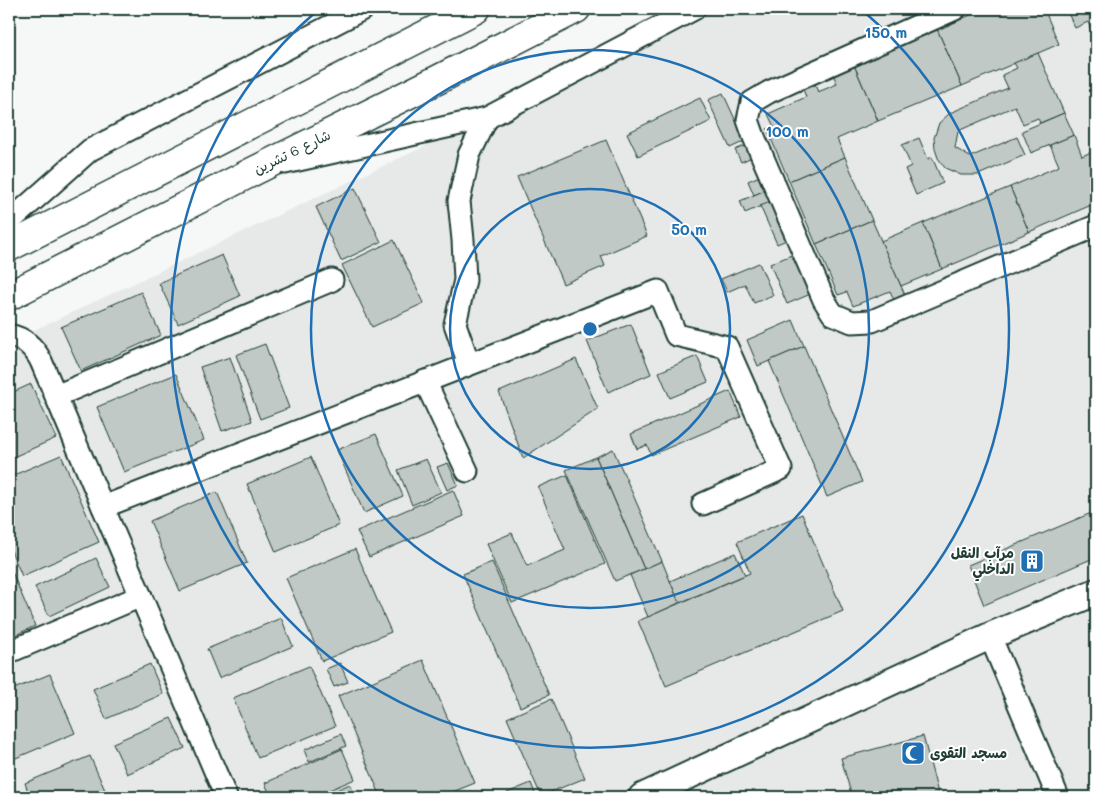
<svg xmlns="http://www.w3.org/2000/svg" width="1105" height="806" font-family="Mali,'Playpen Sans Arabic',sans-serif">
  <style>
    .built { fill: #e6e9e8 }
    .building { fill: #c0c9c6; stroke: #1f3d34 }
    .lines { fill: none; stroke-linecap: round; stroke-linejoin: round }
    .minor-casing { stroke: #1f3d34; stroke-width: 25 }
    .major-casing { stroke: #1f3d34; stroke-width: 30 }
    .highway-casing { stroke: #1f3d34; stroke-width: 31 }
    .minor { stroke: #fff; stroke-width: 21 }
    .major { stroke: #fff; stroke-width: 26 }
    .highway { stroke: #fff; stroke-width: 28 }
    .ring { fill: none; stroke: #1f6fb2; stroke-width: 2.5 }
    .labels { text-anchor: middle; stroke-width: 4; stroke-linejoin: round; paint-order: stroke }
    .street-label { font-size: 14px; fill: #1f3d34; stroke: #fff }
    .poi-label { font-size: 14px; font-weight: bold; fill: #1f3d34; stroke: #fff; text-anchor: end }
    .centre { fill: #1f6fb2; stroke: #fff; stroke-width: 2.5 }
    .ring-label { font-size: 15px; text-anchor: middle; font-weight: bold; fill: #1f6fb2; stroke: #fff; stroke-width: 4; stroke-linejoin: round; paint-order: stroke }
  </style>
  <rect width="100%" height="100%" fill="#f6f7f7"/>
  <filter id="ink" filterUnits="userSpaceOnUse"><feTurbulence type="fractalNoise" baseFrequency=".02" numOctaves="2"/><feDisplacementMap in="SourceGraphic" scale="10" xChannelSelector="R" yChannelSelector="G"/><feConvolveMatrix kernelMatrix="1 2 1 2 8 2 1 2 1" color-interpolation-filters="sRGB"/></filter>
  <g filter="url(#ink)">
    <path class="built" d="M717 9H1096V797H9V342Z"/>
    <g class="building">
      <path d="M985 9H1044L1059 44 962 86 937 29Z"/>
      <path d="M1066 9H1096V30L1092 33 1088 22 1075 28Z"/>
      <path d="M937 29 962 86 878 121 854 65Z"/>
      <path d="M1038 53 1064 113 1040 123 1038 118 1023 124 1015 106 958 131 955 148 970 157 1017 137 1025 155 978 175H961L945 168 938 158 935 149 934 138 939 123 950 113 1008 88 1002 75 1017 68 1014 63Z"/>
      <path d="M854 65 878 121 837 139 845 157 789 181 767 129 774 127 768 114 806 97 802 87 814 82 818 92 837 84 833 74Z"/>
      <path d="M723 93 745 141 730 148 708 100Z"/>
      <path d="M700 98 711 121 638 156 627 133Z"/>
      <path d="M1064 113 1074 135 1031 153 1022 131Z"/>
      <path d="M1074 135 1082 156 1096 150V203L1029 232 1010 187 1059 166 1050 145Z"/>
      <path d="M919 138 928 159 932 157 943 183 916 195 905 169 911 166 902 145Z"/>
      <path d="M606 140 647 236 601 256 605 266 563 284 517 177Z"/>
      <path d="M747 145 752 157 741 162 735 150Z"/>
      <path d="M845 157 872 220 816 244 789 181Z"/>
      <path d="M762 175 768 189 754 195 748 181Z"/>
      <path d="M1010 187 1029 232 942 269 923 223Z"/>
      <path d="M355 188 381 242 341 261 316 207Z"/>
      <path d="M768 189 773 201 745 213 740 201Z"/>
      <path d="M773 201 789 239 777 244 760 206Z"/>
      <path d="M872 220 905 295 894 300 890 291 853 306 847 292 838 295 816 244Z"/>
      <path d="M923 223 942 269 901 286 881 241Z"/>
      <path d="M394 240 424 303 372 327 342 265Z"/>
      <path d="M796 253 813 293 787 304 770 264Z"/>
      <path d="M222 255 240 296 178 324 159 283Z"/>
      <path d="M759 263 773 295 754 303 745 284 727 292 721 279Z"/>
      <path d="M141 292 161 335 81 371 61 327Z"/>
      <path d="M793 320 804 346 758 366 747 340Z"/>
      <path d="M631 324 651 374 608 392 587 341Z"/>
      <path d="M265 344 289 408 260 419 236 355Z"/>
      <path d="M804 346 862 482 827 497 769 361Z"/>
      <path d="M697 356 708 382 670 398 659 372Z"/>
      <path d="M230 357 252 421 222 431 200 367Z"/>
      <path d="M576 359 598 409 523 458 499 392Z"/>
      <path d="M176 374 204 440 124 472 97 407Z"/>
      <path d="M31 384 56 438 9 459V394Z"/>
      <path d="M730 391 741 417 651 455 647 445 637 449 631 434Z"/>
      <path d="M376 434 403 496 364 513 337 450Z"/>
      <path d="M613 449 662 561 644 569 596 457Z"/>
      <path d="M61 455 99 542 22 576 9 546V477Z"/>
      <path d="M311 457 339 525 276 552 247 484Z"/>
      <path d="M596 457 644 569 615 581 566 470Z"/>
      <path d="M426 459 441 492 412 505 398 470Z"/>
      <path d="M448 463 458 485 447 490 437 467Z"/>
      <path d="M567 475 605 564 512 603 486 544 512 533 527 566 565 550 538 487Z"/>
      <path d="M453 490 464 516 369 557 357 531Z"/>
      <path d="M217 492 247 563 180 591 150 521Z"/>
      <path d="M1096 511V557L984 605 968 565Z"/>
      <path d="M802 514 843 611 666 686 638 621 750 573 737 542Z"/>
      <path d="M355 549 391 632 322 661 286 578Z"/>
      <path d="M735 553 745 575 679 603 670 581Z"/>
      <path d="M96 558 110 587 49 616 35 587Z"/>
      <path d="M662 561 679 603 648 617 630 575Z"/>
      <path d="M492 562 549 695 520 707 463 574Z"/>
      <path d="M9 565 35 626 9 638Z"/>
      <path d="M281 618 293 646 219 678 207 649Z"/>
      <path d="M423 660 475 783 440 797H381L338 696Z"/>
      <path d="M340 663 348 682 334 687 326 669Z"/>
      <path d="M150 664 163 694 106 719 93 689Z"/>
      <path d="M309 666 335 726 258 758 233 698Z"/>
      <path d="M50 674 75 733 11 760 9 756V691Z"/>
      <path d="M551 699 585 778 541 796 507 718Z"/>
      <path d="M171 718 185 748 127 774 113 743Z"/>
      <path d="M341 734 346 746 309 762 304 750Z"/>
      <path d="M923 736 939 797H852L841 758Z"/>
      <path d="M342 749 355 779 313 797H271L265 783Z"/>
      <path d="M90 756 108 797H30L25 783Z"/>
      <path d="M531 783 536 796 532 797H509L507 793Z"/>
      <path d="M350 784 356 797H320Z"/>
    </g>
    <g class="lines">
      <g class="minor-casing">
        <g id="minor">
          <path d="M955 9 769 92 752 102 748 120 754 137 824 300 833 314 852 322 872 321 1096 226"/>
          <path d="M285 163 487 118 694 9"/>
          <path d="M9 222 90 150 363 9"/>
          <path d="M9 335C24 338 34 347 41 361L226 797"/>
          <path d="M469 364 455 324 465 280 463 240 459 201 469 155 487 118"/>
          <path d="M425 381 467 471"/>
          <path d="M56 396 332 280"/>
          <path d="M103 507 658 291 676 335 727 347 781 469 703 504"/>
          <path d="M990 636 1058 797"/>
          <path d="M9 652 141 596"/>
        </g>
      </g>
      <g class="major-casing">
        <path id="major" d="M642 797 990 636 1096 592"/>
      </g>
      <g class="highway-casing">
        <g id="highway">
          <path d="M9 247 476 9"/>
          <path d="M9 296 256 170 439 79 576 9"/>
        </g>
      </g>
      <use href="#minor" class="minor"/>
      <use href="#major" class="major"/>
      <use href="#highway" class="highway"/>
    </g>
  </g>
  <g class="ring">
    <circle cx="590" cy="329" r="140"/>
    <circle cx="590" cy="329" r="279"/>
    <path d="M862 10A419 419 0 1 1 318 10"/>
  </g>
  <defs>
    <g id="building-square" transform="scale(1.25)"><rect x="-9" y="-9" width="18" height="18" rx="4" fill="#1f6fb2" stroke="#fff"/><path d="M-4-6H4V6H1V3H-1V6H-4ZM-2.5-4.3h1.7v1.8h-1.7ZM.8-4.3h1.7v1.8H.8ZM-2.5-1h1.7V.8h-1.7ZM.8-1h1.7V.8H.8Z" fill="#fff"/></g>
    <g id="mosque-square" transform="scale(1.25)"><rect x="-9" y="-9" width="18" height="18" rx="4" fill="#1f6fb2" stroke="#fff"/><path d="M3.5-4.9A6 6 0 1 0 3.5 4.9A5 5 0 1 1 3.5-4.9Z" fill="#fff"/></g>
  </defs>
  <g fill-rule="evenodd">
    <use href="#building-square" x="1032" y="561"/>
    <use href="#mosque-square" x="913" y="753"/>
  </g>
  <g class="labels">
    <g class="street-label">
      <text transform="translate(292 152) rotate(-26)" y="5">شارع 6 تشرين</text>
    </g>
    <g class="poi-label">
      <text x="1014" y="558">مرآب النقل<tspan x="1014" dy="16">الداخلي</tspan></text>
      <text x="930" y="758" text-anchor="start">مسجد التقوى</text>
    </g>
  </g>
  <circle cx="590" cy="329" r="8" class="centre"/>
  <g class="ring-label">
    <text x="886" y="38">150 m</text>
    <text x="787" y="137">100 m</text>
    <text x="689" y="235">50 m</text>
  </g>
  <rect width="1105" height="806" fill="none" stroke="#fff" stroke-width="30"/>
  <rect x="15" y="15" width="1075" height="776" fill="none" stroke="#1f3d34" stroke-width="2" filter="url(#ink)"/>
</svg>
